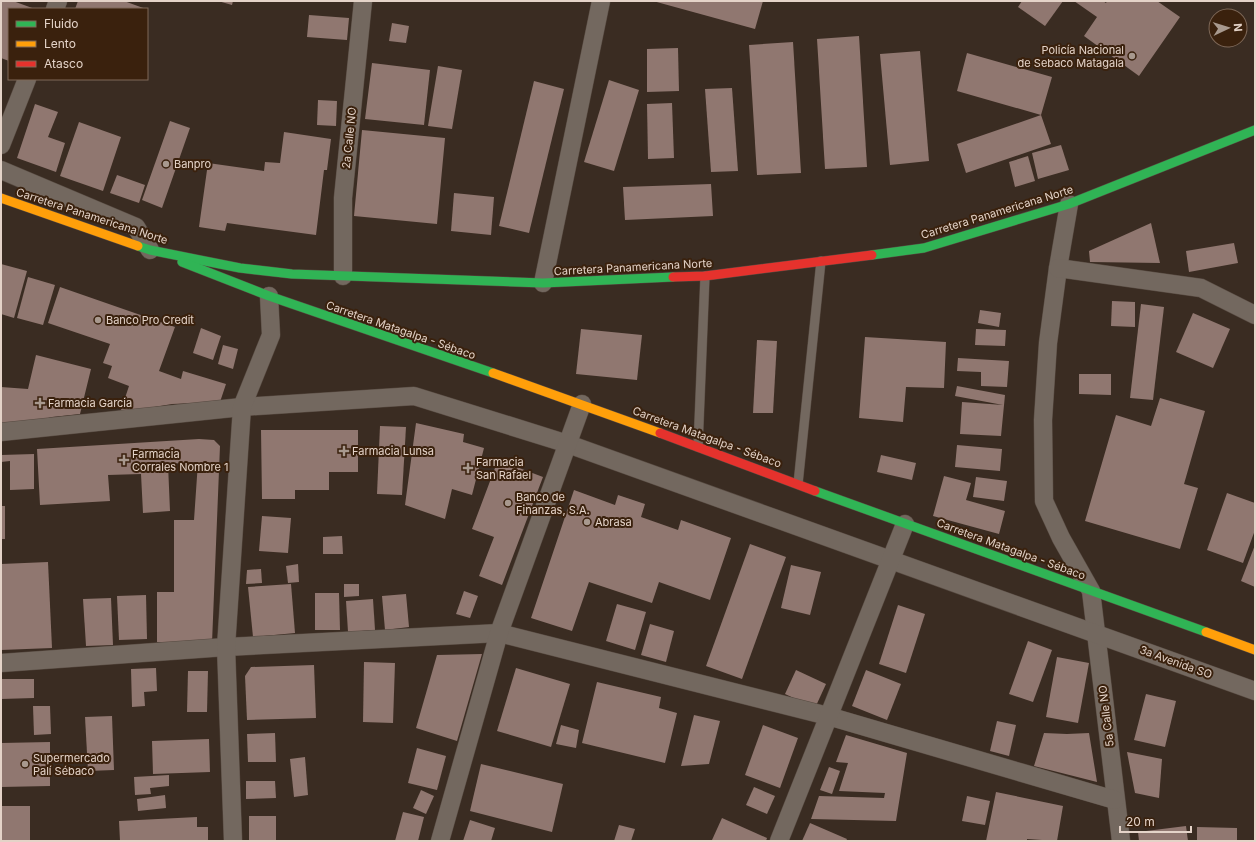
<svg xmlns="http://www.w3.org/2000/svg" width="1256" height="842" font-family="Inter,sans-serif">
  <style>
    .building { fill: #907770 }
    .lines { fill: none; stroke-linecap: round; stroke-linejoin: round }
    .lane-casing { stroke: #574a41; stroke-width: 10 }
    .street-casing { stroke: #574a41; stroke-width: 19 }
    .fast-casing { stroke: #574a41; stroke-width: 10 }
    .slow-casing { stroke: #574a41; stroke-width: 10 }
    .jam-casing { stroke: #574a41; stroke-width: 10 }
    .lane { stroke: #73685f; stroke-width: 9 }
    .street { stroke: #73685f; stroke-width: 18 }
    .fast { stroke: #30b455; stroke-width: 9 }
    .slow { stroke: #ff9f0a; stroke-width: 9 }
    .jam { stroke: #e5322d; stroke-width: 9 }
    .poi-dot { fill: #a8998e; stroke: #3a210d; stroke-width: 1.5 }
    .labels { text-anchor: middle; stroke-width: 4; stroke-linejoin: round; paint-order: stroke }
    .poi-label { font-size: 11px; fill: #e4d3c8; stroke: #3a210d; text-anchor: start }
    .street-label { font-size: 11px; fill: #e4d3c8; stroke: #3a210d }
  </style>
  <rect width="100%" height="100%" fill="#3a2c22"/>
  <g class="building">
    <path d="M1 1H13L35 9H9V61L1 58Z"/>
    <path d="M78 1H124L146 9H75Z"/>
    <path d="M218 1H233L232 5Z"/>
    <path d="M653 1H763L755 29Z"/>
    <path d="M1022 1H1063L1045 26 1018 7Z"/>
    <path d="M1074 1H1103L1106 3 1107 1H1157L1180 17 1139 76 1084 36 1097 17Z"/>
    <path d="M309 15 349 18 347 40 307 37Z"/>
    <path d="M392 23 409 26 406 43 389 41Z"/>
    <path d="M859 36 867 167 825 169 817 39Z"/>
    <path d="M793 42 801 173 757 175 749 45Z"/>
    <path d="M678 48 679 91 647 92V49Z"/>
    <path d="M920 51 929 161 890 165 880 54Z"/>
    <path d="M967 53 1052 77 1041 115 1051 144 966 173 957 144 1041 115 957 91Z"/>
    <path d="M372 63 430 70 424 125 365 119Z"/>
    <path d="M438 66 462 70 452 129 428 126Z"/>
    <path d="M609 80 639 90 614 171 584 162Z"/>
    <path d="M534 81 564 89 529 233 499 226Z"/>
    <path d="M732 88 738 171 711 172 705 89Z"/>
    <path d="M318 100 337 101 336 126 317 125Z"/>
    <path d="M672 103 674 158 648 159 647 104Z"/>
    <path d="M35 104 58 112 48 137 65 143 56 172 17 158Z"/>
    <path d="M170 121 190 128 162 208 142 200Z"/>
    <path d="M79 122 121 137 103 191 60 176Z"/>
    <path d="M362 130 445 138 437 224 354 216Z"/>
    <path d="M284 132 331 139 327 170H324L316 235 227 223 225 231 199 227 208 163 264 171 265 162 280 163Z"/>
    <path d="M1061 145 1069 170 1038 179 1032 153Z"/>
    <path d="M1028 156 1035 181 1015 187 1009 162Z"/>
    <path d="M117 175 145 185 139 203 110 193Z"/>
    <path d="M711 184 713 216 625 220 623 187Z"/>
    <path d="M454 193 494 197 491 235 451 231Z"/>
    <path d="M1151 223 1160 263 1090 262 1089 251Z"/>
    <path d="M1234 243 1238 263 1189 272 1186 251Z"/>
    <path d="M1 264 27 271 14 318 1 314Z"/>
    <path d="M28 277 55 285 43 325 17 318Z"/>
    <path d="M60 287 175 327 159 371 181 379 183 371 226 384 220 402 172 404 120 413 129 386 108 378 112 366 103 363 110 344 48 323Z"/>
    <path d="M1112 301 1135 302V327L1111 326Z"/>
    <path d="M1141 304 1164 307 1153 400 1130 398Z"/>
    <path d="M980 310 1001 313 999 327 978 323Z"/>
    <path d="M1193 313 1230 329 1213 368 1176 352Z"/>
    <path d="M201 328 221 336 213 360 193 353Z"/>
    <path d="M581 329 642 335 637 380 576 374Z"/>
    <path d="M976 329 1006 330 1005 346 975 345Z"/>
    <path d="M865 337 946 342 944 388 906 387 903 422 859 418Z"/>
    <path d="M757 340 777 341 773 413H753Z"/>
    <path d="M223 345 238 349 233 369 218 364Z"/>
    <path d="M36 355 91 369 80 414 52 417 19 426 1 425V387L28 389Z"/>
    <path d="M958 358 1009 361 1007 387 981 386V372L957 371Z"/>
    <path d="M1079 374H1111V395L1079 394Z"/>
    <path d="M957 386 1005 395 1001 436 960 434 962 402 1003 405 955 396Z"/>
    <path d="M1160 398 1205 411 1184 484 1198 488 1180 549 1085 521 1116 415 1151 426Z"/>
    <path d="M416 423 464 434 463 442 484 448 472 495 452 489 445 519 405 505Z"/>
    <path d="M380 426 406 427 402 495 377 494Z"/>
    <path d="M261 430H358V472H329V490H295V499H262Z"/>
    <path d="M199 439 214 440 220 446 212 643 157 642V592H174V520H194L198 462 168 464 170 511 143 513 141 474 108 475 110 501 40 505 37 449Z"/>
    <path d="M957 445 1002 449 1000 471 955 467Z"/>
    <path d="M34 454V489L10 490V461L1 462V455Z"/>
    <path d="M881 455 916 463 912 480 877 472Z"/>
    <path d="M498 460 543 477 502 585 479 576 494 537 472 529Z"/>
    <path d="M944 476 971 483 966 500 1005 511 999 534 933 516Z"/>
    <path d="M976 477 1007 481 1004 501 973 497Z"/>
    <path d="M574 490 615 505 618 495 645 504 641 517 678 530 681 520 731 538 710 600 659 582 652 603 589 582 572 631 531 618Z"/>
    <path d="M1227 493 1255 503V530L1243 563 1207 550Z"/>
    <rect x="1" y="506" width="4" height="33"/>
    <path d="M262 516 291 518 288 553 259 551Z"/>
    <path d="M342 536 343 554H323V537Z"/>
    <path d="M750 544 786 557 742 679 706 666Z"/>
    <path d="M1255 545V587L1241 581Z"/>
    <path d="M48 562 52 648 1 650V564Z"/>
    <path d="M298 564 299 582 288 583 286 566Z"/>
    <path d="M791 565 821 572 810 615 781 608Z"/>
    <path d="M261 569 262 583 246 584 247 570Z"/>
    <path d="M291 584 295 633 253 637 248 587Z"/>
    <path d="M344 584H359V596L344 597Z"/>
    <path d="M464 591 478 596 470 618 456 614Z"/>
    <path d="M315 593H339L340 630H315Z"/>
    <path d="M406 594 409 627 385 630 382 596Z"/>
    <path d="M146 595 147 639 119 640 117 596Z"/>
    <path d="M111 598 113 645 86 646 83 599Z"/>
    <path d="M373 599 375 630 348 632 346 601Z"/>
    <path d="M617 604 646 612 635 650 606 641Z"/>
    <path d="M898 605 925 614 906 673 879 664Z"/>
    <path d="M650 624 674 631 666 662 641 655Z"/>
    <path d="M1028 641 1052 650 1033 702 1009 694Z"/>
    <path d="M482 654 457 741 416 728 437 655Z"/>
    <path d="M1057 657 1089 663 1078 723 1046 717Z"/>
    <path d="M364 662 395 663 393 723 363 722Z"/>
    <path d="M314 665 316 718 247 720 245 676 251 667Z"/>
    <path d="M156 668 157 691 144 692 145 706 132 707 131 669Z"/>
    <path d="M516 668 570 684 551 747 497 731Z"/>
    <path d="M796 670 826 684 815 708 785 694Z"/>
    <path d="M866 670 901 684 887 720 852 706Z"/>
    <path d="M188 671H208L207 712H187Z"/>
    <path d="M1 679H34V698L1 699Z"/>
    <path d="M597 682 661 697 659 708 677 713 665 763 582 743Z"/>
    <path d="M1146 694 1176 701 1165 747 1134 740Z"/>
    <path d="M33 706H50L51 734 34 735Z"/>
    <path d="M694 715 720 721 709 764 681 766Z"/>
    <path d="M112 716 114 770 88 771 85 717Z"/>
    <path d="M997 721 1016 725 1009 756 990 751Z"/>
    <path d="M561 725 579 730 576 748 556 744Z"/>
    <path d="M763 725 798 738 780 788 745 775Z"/>
    <path d="M275 733 276 762H248L247 734Z"/>
    <path d="M1044 733 1067 734 1089 733 1097 782 1034 766Z"/>
    <path d="M846 735 907 753 896 821 811 819 819 796 884 798 885 793 839 791 848 763 836 762Z"/>
    <path d="M209 739 210 772 153 774 152 741Z"/>
    <path d="M50 742V786L1 787V743Z"/>
    <path d="M417 748 446 756 437 790 408 783Z"/>
    <path d="M1127 752 1162 759 1159 798 1135 793Z"/>
    <path d="M305 757 308 795 294 797 290 759Z"/>
    <path d="M481 764 563 784 552 832 470 811Z"/>
    <path d="M829 767 840 771 832 794 820 790Z"/>
    <path d="M169 775V786L150 788 151 794 135 795 134 777Z"/>
    <path d="M246 781H275L276 798 246 799Z"/>
    <path d="M754 787 775 796 767 814 746 805Z"/>
    <path d="M421 790 434 796 426 814 413 808Z"/>
    <path d="M996 792 1063 806 1057 841 1027 839V841H986Z"/>
    <path d="M165 795 166 808 138 811 137 799Z"/>
    <path d="M967 796 990 801 985 825 962 821Z"/>
    <rect x="1" y="806" width="29" height="35"/>
    <path d="M403 812 424 817 418 841H395Z"/>
    <rect x="249" y="816" width="27" height="25"/>
    <path d="M197 817V827H208V841H120L119 821Z"/>
    <path d="M722 818 767 838 766 841 712 840Z"/>
    <path d="M470 820 495 828 491 841H463Z"/>
    <path d="M810 823 847 839 846 841H802Z"/>
    <path d="M619 825 635 829 631 841H614Z"/>
    <path d="M1186 826 1188 841H1139L1138 832Z"/>
    <path d="M1197 827 1237 828V841H1197Z"/>
  </g>
  <g class="lines">
    <g class="lane-casing">
      <g id="lane">
        <path d="M698 447 705 276"/>
        <path d="M798 484 821 261"/>
      </g>
    </g>
    <g class="street-casing">
      <g id="street">
        <path d="M55 9 58 1"/>
        <path d="M1 145 27 79"/>
        <path d="M1 170 136 227 150 250"/>
        <path d="M1069 204 1058 268 1048 343 1043 420 1044 501 1061 538 1091 591 1121 841"/>
        <path d="M1058 268 1201 288 1255 315"/>
        <path d="M343 276V198L363 1"/>
        <path d="M543 283 601 1"/>
        <path d="M1 432 242 407 414 396 568 444 1255 691"/>
        <path d="M1 663 226 647 499 633 828 716 1115 800"/>
        <path d="M233 841 226 647 242 407 271 335 269 296"/>
        <path d="M440 841 499 633 582 404"/>
        <path d="M779 841 905 524"/>
      </g>
    </g>
    <g class="fast-casing">
      <g id="fast">
        <path d="M138 246 150 250 240 268 292 274 543 283 673 277"/>
        <path d="M872 255 924 248 1069 204 1255 130"/>
        <path d="M182 262 269 296 493 373"/>
        <path d="M815 491 1206 632"/>
      </g>
    </g>
    <g class="slow-casing">
      <g id="slow">
        <path d="M1 198 138 246"/>
        <path d="M493 373 660 433"/>
        <path d="M1206 632 1255 650"/>
      </g>
    </g>
    <g class="jam-casing">
      <g id="jam">
        <path d="M673 277 705 276 872 255"/>
        <path d="M660 433 815 491"/>
      </g>
    </g>
    <use href="#lane" class="lane"/>
    <use href="#street" class="street"/>
    <use href="#fast" class="fast"/>
    <use href="#slow" class="slow"/>
    <use href="#jam" class="jam"/>
  </g>
  <g class="poi-dot">
    <circle cx="1132" cy="56" r="4"/>
    <circle cx="166" cy="164" r="4"/>
    <circle cx="98" cy="320" r="4"/>
    <path d="M38 397h4v4h4v4h-4v4h-4v-4h-4v-4h4z"/>
    <path d="M342 445h4v4h4v4h-4v4h-4v-4h-4v-4h4z"/>
    <path d="M122 454h4v4h4v4h-4v4h-4v-4h-4v-4h4z"/>
    <path d="M466 462h4v4h4v4h-4v4h-4v-4h-4v-4h4z"/>
    <circle cx="508" cy="503" r="4"/>
    <circle cx="587" cy="522" r="4"/>
    <circle cx="25" cy="764" r="4"/>
  </g>
  <g class="labels">
    <g class="poi-label">
      <text x="1124" y="54" text-anchor="end">Policía Nacional<tspan x="1124" dy="13">de Sebaco Matagala</tspan></text>
      <text x="174" y="168">Banpro</text>
      <text x="106" y="324">Banco Pro Credit</text>
      <text x="48" y="407">Farmacia Garcia</text>
      <text x="352" y="455">Farmacia Lunsa</text>
      <text x="132" y="458">Farmacia<tspan x="132" dy="13">Corrales Nombre 1</tspan></text>
      <text x="476" y="466">Farmacia<tspan x="476" dy="13">San Rafael</tspan></text>
      <text x="516" y="501">Banco de<tspan x="516" dy="13">Finanzas, S.A.</tspan></text>
      <text x="595" y="526">Abrasa</text>
      <text x="33" y="762">Supermercado<tspan x="33" dy="13">Palí Sébaco</tspan></text>
    </g>
    <g class="street-label">
      <text transform="translate(349 138) rotate(-84)" y="4">2a Calle NO</text>
      <text transform="translate(997 212) rotate(-17)" y="4">Carretera Panamericana Norte</text>
      <text transform="translate(92 216) rotate(18)" y="4">Carretera Panamericana Norte</text>
      <text transform="translate(633 267) rotate(-3)" y="4">Carretera Panamericana Norte</text>
      <text transform="translate(401 330) rotate(19)" y="4">Carretera Matagalpa - Sébaco</text>
      <text transform="translate(707 437) rotate(20)" y="4">Carretera Matagalpa - Sébaco</text>
      <text transform="translate(1011 549) rotate(20)" y="4">Carretera Matagalpa - Sébaco</text>
      <text transform="translate(1176 662) rotate(20)" y="4">3a Avenida SO</text>
      <text transform="translate(1106 716) rotate(-97)" y="4">5a Calle NO</text>
    </g>
  </g>
  <rect width="1256" height="842" fill="none" stroke="#e4d3c8" stroke-width="4"/>
  <rect x="8" y="8" width="140" height="72" fill="#3a210d" stroke="#7e6858"/>
  <rect x="16" y="21" width="20" height="6" fill="#30b455" stroke="#7e6858"/>
  <text x="44" y="28" font-size="12" fill="#e4d3c8">Fluido</text>
  <rect x="16" y="41" width="20" height="6" fill="#ff9f0a" stroke="#7e6858"/>
  <text x="44" y="48" font-size="12" fill="#e4d3c8">Lento</text>
  <rect x="16" y="61" width="20" height="6" fill="#e5322d" stroke="#7e6858"/>
  <text x="44" y="68" font-size="12" fill="#e4d3c8">Atasco</text>
  <g transform="translate(1228 28) rotate(86)"><circle r="19" fill="#3a210d" stroke="#7e6858"/>
  <path d="M0-3L7 15L0 10L-7 15Z" fill="#a8998e"/>
  <text y="-6" font-size="11" font-weight="bold" text-anchor="middle" fill="#e4d3c8">N</text>
  </g>
  <path d="M1120 826v6h71v-6" fill="none" stroke="#e4d3c8" stroke-width="2"/>
  <text x="1126" y="826" font-size="12" fill="#e4d3c8" stroke="#3a210d" stroke-width="3" paint-order="stroke">20 m</text>
</svg>
